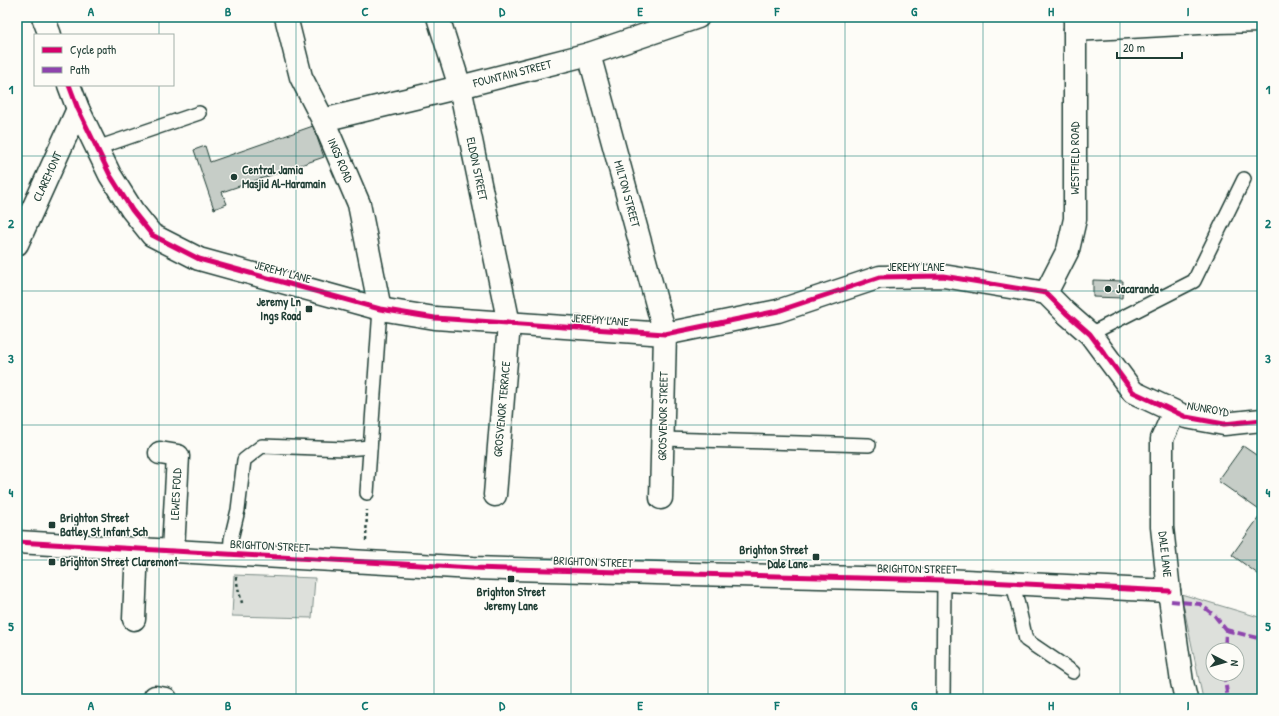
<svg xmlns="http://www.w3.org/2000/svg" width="1279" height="716" font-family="'Patrick Hand',sans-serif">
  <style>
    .green { fill: #dde0db; stroke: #7e8e88; fill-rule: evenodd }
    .building { fill: #c6cdc7; stroke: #1f3d34 }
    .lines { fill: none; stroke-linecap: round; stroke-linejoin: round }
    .lane-casing { stroke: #1f3d34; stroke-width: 16 }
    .street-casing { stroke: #1f3d34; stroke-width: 25 }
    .secondary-casing { stroke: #1f3d34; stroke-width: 25 }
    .path { stroke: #1f3d34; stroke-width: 2.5; stroke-dasharray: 3 3; stroke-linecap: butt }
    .lane { stroke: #fdfcf7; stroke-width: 13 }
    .street { stroke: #fdfcf7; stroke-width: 22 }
    .secondary { stroke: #fdfcf7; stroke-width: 22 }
    .quiet { stroke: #8e44ad; stroke-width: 4; stroke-dasharray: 8 4; stroke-linecap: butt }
    .cycleway-casing { stroke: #fdfcf7; stroke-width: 8 }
    .cycleway { stroke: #d6006c; stroke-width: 5 }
    .grid { fill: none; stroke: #0f766e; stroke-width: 1; stroke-opacity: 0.55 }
    .poi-dot { fill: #1f3d34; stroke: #fdfcf7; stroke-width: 1.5 }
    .labels { text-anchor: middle; stroke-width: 3; stroke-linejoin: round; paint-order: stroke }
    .street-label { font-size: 12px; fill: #1f3d34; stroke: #fdfcf7 }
    .poi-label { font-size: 12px; font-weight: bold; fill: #1f3d34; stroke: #fdfcf7; text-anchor: start }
    .neatline { fill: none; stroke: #0f766e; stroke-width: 1.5 }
    .grid-label { font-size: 13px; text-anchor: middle; font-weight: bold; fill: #0f766e }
  </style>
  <rect width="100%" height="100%" fill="#fdfcf7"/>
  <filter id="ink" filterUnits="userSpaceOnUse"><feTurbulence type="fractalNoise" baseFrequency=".025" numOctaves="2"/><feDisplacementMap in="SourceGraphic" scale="8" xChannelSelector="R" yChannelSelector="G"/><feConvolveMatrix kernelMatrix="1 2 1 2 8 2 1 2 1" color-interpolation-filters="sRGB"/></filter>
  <g filter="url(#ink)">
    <g class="green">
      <path d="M234 575 315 578 312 618 232 616Z"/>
      <path d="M1181 594 1262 618V699H1203ZM1213 650H1237V674H1213Z"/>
    </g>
    <g class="building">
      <path d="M313 126 324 157 222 192 227 204 214 209 194 150 205 146 210 162Z"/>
      <path d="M1093 280 1123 281 1122 298 1093 297Z"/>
      <path d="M1243 446 1262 459V512L1218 481Z"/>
      <path d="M1262 513V577L1232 555Z"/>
    </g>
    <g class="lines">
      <g class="lane-casing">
        <g id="lane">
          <path d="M97 148 199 113"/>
          <path d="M1090 334 1194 281 1244 179"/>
          <path d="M663 439 869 445"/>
          <path d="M367 493 380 309"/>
          <path d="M230 554 231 539 238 510 244 460 262 446 346 449 370 447"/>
          <path d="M1013 583 1026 640 1073 672"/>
          <path d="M943 699 944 580"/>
        </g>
      </g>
      <g class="street-casing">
        <g id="street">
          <path id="s1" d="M286 17 301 77 323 120 359 204 380 309"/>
          <path id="s2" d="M438 17 460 87 509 324 495 495"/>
          <path d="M1217 22 1262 21"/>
          <path d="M1075 30 1217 22V17"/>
          <path id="s3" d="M589 54 665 334 661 498"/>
          <path id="s4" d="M323 120 460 87 589 54 698 17"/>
          <path id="s5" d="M17 244 78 109"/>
          <path d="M1046 293 1068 250 1075 219V17"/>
          <path id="s6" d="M1174 412 1162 439V527L1169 591 1182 682 1186 699"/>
          <path d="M160 453 178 456 173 550"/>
          <path d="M17 542 473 568 692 574 944 580 1169 591"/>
          <path d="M134 619 137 548"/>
          <path d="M155 697 166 699"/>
        </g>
      </g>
      <g class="secondary-casing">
        <g id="secondary">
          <path d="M43 17 50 35"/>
          <path d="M69 85 78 109 110 175 132 210 152 235 199 259 380 309 435 318 665 334 778 311 880 277 943 276 1046 293 1066 313 1090 334 1133 392 1186 417 1224 424 1262 420"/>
        </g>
      </g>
      <g class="path">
        <path d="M366 541 367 510"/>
        <path d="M236 577 238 588 242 603"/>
      </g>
      <use href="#lane" class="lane"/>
      <use href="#street" class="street"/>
      <use href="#secondary" class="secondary"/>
      <g class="quiet">
        <path d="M1171 601 1200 604 1215 616 1226 630 1225 650"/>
        <path d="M1226 630 1262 639"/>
        <path d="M1224 674 1228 699"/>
      </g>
      <g class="cycleway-casing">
        <g id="cycleway">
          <path d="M69 85 78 109 110 175 132 210 152 235 199 259 380 309 435 318 665 334 778 311 880 277 943 276 1046 293 1066 313 1090 334 1133 392 1186 417 1224 424 1262 420"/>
          <path d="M17 542 473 568 692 574 944 580 1169 591"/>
        </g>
      </g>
      <use href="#cycleway" class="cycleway"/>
    </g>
  </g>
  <path class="grid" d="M159 17V35M296 17V699M434 17V699M571 17V699M708 17V699M845 17V699M983 17V699M1120 17V699M159 85V699M17 156H1262M17 291H1262M17 425H1262M17 560H1262"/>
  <g class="poi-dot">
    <circle cx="234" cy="177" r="4"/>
    <circle cx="1108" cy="289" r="4"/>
    <rect x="305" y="305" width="8" height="8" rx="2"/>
    <rect x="48" y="521" width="8" height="8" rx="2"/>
    <rect x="812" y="553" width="8" height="8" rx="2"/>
    <rect x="48" y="558" width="8" height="8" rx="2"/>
    <rect x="507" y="575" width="8" height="8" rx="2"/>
  </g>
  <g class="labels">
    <g class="street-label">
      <text dy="4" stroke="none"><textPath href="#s4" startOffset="195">FOUNTAIN STREET</textPath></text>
      <text transform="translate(1075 158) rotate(-90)" y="4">WESTFIELD ROAD</text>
      <text dy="4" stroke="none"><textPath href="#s1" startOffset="154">INGS ROAD</textPath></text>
      <text dy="4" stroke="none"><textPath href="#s2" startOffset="157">ELDON STREET</textPath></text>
      <text dy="4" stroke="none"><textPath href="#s5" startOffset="74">CLAREMONT</textPath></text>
      <text dy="4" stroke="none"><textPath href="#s3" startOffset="145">MILTON STREET</textPath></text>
      <text x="916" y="271">JEREMY LANE</text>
      <text transform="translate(283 272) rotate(15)" y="4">JEREMY LANE</text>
      <text transform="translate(600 320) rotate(4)" y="4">JEREMY LANE</text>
      <text transform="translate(502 409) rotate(-85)" y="4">GROSVENOR TERRACE</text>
      <text transform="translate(1208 409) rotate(10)" y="4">NUNROYD</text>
      <text transform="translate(663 416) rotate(-89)" y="4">GROSVENOR STREET</text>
      <text transform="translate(176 494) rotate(-87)" y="4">LEWES FOLD</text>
      <text transform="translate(270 546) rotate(3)" y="4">BRIGHTON STREET</text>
      <text dy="4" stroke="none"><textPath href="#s6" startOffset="145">DALE LANE</textPath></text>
      <text transform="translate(593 562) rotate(2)" y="4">BRIGHTON STREET</text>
      <text transform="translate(917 569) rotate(1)" y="4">BRIGHTON STREET</text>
    </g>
    <g class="poi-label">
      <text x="242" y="174">Central Jamia<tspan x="242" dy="14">Masjid Al-Haramain</tspan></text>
      <text x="1116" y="293">Jacaranda</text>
      <text x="301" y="306" text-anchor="end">Jeremy Ln<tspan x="301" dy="14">Ings Road</tspan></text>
      <text x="60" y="522">Brighton Street<tspan x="60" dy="14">Batley St Infant Sch</tspan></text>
      <text x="808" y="554" text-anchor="end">Brighton Street<tspan x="808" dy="14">Dale Lane</tspan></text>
      <text x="60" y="566">Brighton Street Claremont</text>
      <text x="511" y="596" text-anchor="middle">Brighton Street<tspan x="511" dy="14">Jeremy Lane</tspan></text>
    </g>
  </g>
  <rect width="1279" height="716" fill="none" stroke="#fdfcf7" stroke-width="44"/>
  <rect x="34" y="34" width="140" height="52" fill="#fdfcf7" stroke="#a4b0a9"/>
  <rect x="42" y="47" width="20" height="6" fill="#d6006c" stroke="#a4b0a9"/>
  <text x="70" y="54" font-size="12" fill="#1f3d34">Cycle path</text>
  <rect x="42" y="67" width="20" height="6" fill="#8e44ad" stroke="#a4b0a9"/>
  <text x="70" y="74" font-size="12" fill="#1f3d34">Path</text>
  <g transform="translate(1225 662) rotate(96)"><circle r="19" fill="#fdfcf7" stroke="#a4b0a9"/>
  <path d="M0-3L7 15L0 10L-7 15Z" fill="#1f3d34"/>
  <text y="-6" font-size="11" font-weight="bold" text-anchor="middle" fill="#1f3d34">N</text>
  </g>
  <path d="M1117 52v6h65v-6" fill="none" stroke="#1f3d34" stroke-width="2"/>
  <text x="1123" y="52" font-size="12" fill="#1f3d34" stroke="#fdfcf7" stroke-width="3" paint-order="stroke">20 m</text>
  <rect x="22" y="22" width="1235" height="672" class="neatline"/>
  <g class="grid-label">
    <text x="91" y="16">A</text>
    <text x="228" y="16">B</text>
    <text x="365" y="16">C</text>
    <text x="502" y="16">D</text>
    <text x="640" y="16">E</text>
    <text x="777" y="16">F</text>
    <text x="914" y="16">G</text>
    <text x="1051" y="16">H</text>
    <text x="1188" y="16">I</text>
    <text x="11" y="94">1</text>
    <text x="1268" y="94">1</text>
    <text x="11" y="228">2</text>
    <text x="1268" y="228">2</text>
    <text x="11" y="363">3</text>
    <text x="1268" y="363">3</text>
    <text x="11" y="497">4</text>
    <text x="1268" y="497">4</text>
    <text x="11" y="631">5</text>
    <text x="1268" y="631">5</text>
    <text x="91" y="710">A</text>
    <text x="228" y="710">B</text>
    <text x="365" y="710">C</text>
    <text x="502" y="710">D</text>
    <text x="640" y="710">E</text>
    <text x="777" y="710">F</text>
    <text x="914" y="710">G</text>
    <text x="1051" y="710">H</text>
    <text x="1188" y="710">I</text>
  </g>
</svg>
